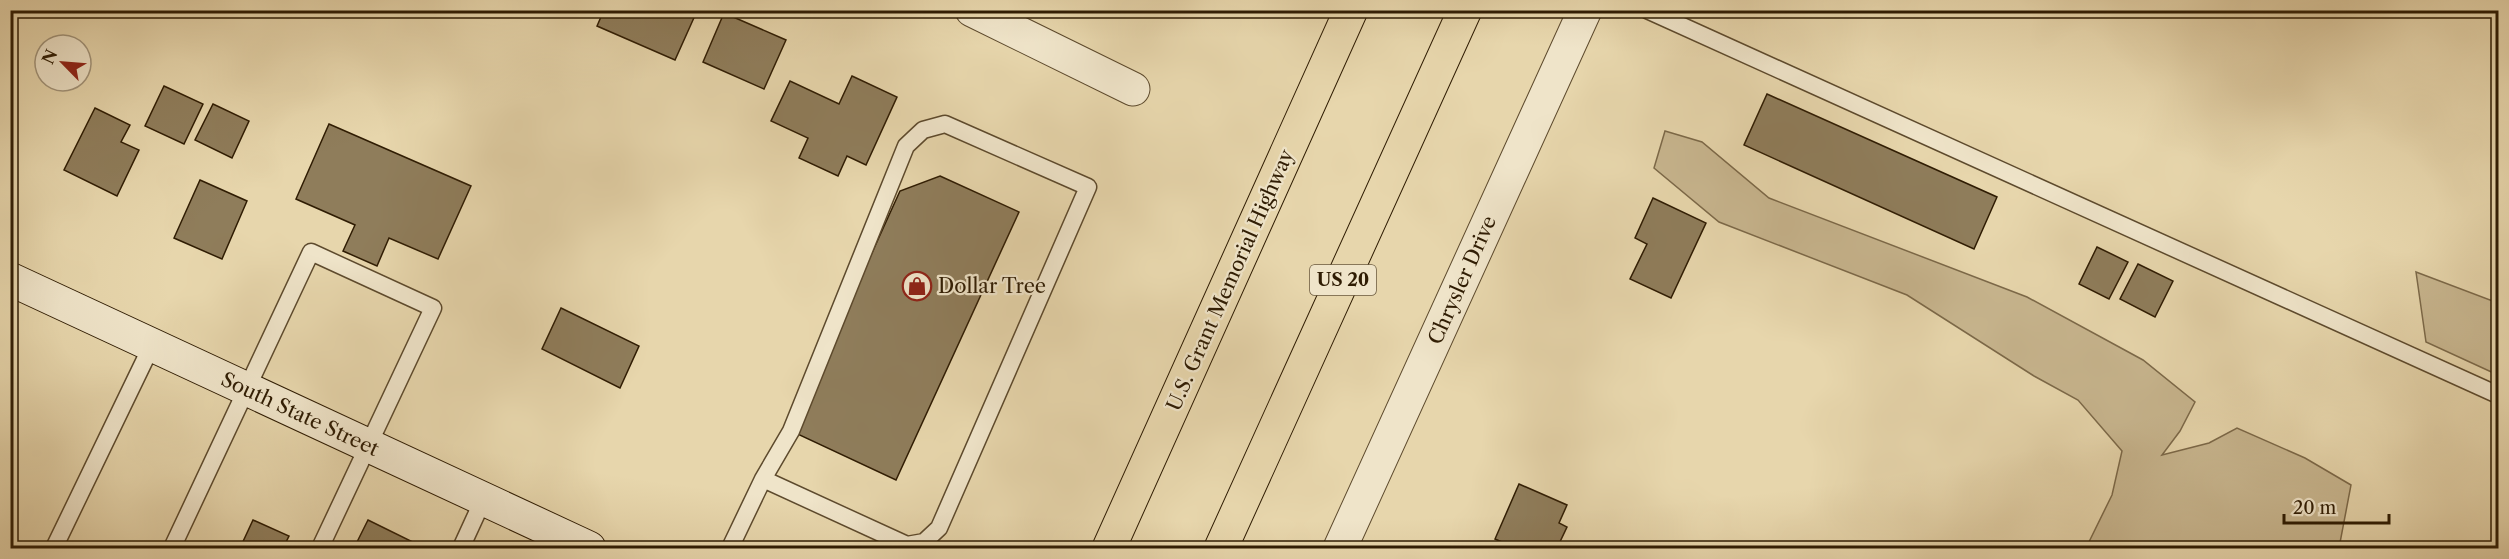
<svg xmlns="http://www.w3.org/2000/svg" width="2509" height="559" font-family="'Libre Caslon Text',serif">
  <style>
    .green { fill: #c8b68f; stroke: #7c6949; stroke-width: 1.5 }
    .building { fill: #8f7d5b; stroke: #2f1c03; stroke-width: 1.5 }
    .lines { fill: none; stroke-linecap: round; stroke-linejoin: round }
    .service-casing { stroke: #5d4a2d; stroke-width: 19 }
    .minor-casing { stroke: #5d4a2d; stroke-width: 35 }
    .tertiary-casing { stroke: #5d4a2d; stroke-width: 35 }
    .secondary-casing { stroke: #2f1c03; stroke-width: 35 }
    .primary-casing { stroke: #2f1c03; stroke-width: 35 }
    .service { stroke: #efe4c9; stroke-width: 16 }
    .minor { stroke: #efe4c9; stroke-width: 33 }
    .tertiary { stroke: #efe4c9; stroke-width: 33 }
    .secondary { stroke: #efe4c9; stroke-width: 33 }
    .primary { stroke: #e7d6ac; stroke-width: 33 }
    .labels { text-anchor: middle; stroke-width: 4.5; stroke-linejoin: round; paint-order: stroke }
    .shield { fill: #efe4c9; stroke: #69583e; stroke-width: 1.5 }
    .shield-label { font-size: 18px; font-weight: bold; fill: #2f1c03 }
    .street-label { font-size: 20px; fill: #2f1c03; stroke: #efe4c9 }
    .poi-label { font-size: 20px; fill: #2f1c03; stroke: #efe4c9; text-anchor: start }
  </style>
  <rect width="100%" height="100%" fill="#e7d6ac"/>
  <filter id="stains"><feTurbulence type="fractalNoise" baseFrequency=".00333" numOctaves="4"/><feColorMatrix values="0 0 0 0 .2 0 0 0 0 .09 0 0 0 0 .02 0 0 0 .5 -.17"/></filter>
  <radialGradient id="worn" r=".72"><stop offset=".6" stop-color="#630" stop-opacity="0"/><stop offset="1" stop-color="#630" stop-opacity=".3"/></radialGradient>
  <g class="green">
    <path d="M1665 131 1702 142 1769 198 2027 297 2143 360 2195 402 2180 431 2162 455 2209 443 2237 428 2305 458 2351 485 2339 548H2086L2112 495 2122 451 2078 400 2034 376 1907 295 1719 222 1654 168Z"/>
    <path d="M2416 272 2498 303V375L2426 342Z"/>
  </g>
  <g class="building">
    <path d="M604 10H696L697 11 675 60 597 26Z"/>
    <path d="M724 13 786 40 764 89 703 62Z"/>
    <path d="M852 76 897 97 866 165 847 156 838 176 799 158 808 138 771 121 790 81 839 104Z"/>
    <path d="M164 86 203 104 184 144 145 126Z"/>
    <path d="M1767 94 1997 197 1974 249 1744 145Z"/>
    <path d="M213 104 249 121 232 158 195 140Z"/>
    <path d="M95 108 130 125 121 142 139 150 117 196 64 170Z"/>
    <path d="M329 124 471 186 438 259 389 238 377 266 343 251 355 225 296 199Z"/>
    <path d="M940 176 1019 212 896 480 791 431 900 191Z"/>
    <path d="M200 180 247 201 222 259 174 238Z"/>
    <path d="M1653 198 1706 223 1671 298 1630 279 1647 244 1635 238Z"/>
    <path d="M2097 247 2128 262 2109 299 2079 284Z"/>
    <path d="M2138 264 2173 281 2155 317 2120 299Z"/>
    <path d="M561 308 639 346 620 388 542 349Z"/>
    <path d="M1519 484 1567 505 1559 523 1567 527 1557 548H1516L1495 539Z"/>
    <path d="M253 520 289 536 283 548H240Z"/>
    <path d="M368 520 421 546 420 548H354Z"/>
  </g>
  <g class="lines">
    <g class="service-casing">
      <g id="service">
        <path d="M1647 10 2498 395"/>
        <path d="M54 548 152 345"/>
        <path d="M172 548 311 252 433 308 320 548"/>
        <path d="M461 548 483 500"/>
        <path d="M730 548 763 479 791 431 906 146 923 130 945 124 1088 187 939 528 924 542 907 545 763 479"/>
      </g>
    </g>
    <g class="minor-casing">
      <path id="minor" d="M972 10 1133 89"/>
    </g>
    <g class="tertiary-casing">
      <path id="tertiary" d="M1340 548 1585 10"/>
    </g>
    <g class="secondary-casing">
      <path id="secondary" d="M10 279 589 548"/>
    </g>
    <g class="primary-casing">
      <g id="primary">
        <path d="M1109 548 1351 10"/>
        <path d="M1221 548 1465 10"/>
      </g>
    </g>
    <use href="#service" class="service"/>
    <use href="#minor" class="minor"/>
    <use href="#tertiary" class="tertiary"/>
    <use href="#secondary" class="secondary"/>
    <use href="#primary" class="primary"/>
  </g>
  <defs>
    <g id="shop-ring" transform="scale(1.5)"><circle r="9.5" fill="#efe4c9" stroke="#8f2418" stroke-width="1.5"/><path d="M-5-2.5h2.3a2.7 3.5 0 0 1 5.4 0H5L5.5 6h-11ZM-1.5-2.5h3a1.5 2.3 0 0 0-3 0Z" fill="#8f2418"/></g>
  </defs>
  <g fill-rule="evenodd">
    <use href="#shop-ring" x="917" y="286"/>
  </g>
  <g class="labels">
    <rect class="shield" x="1310" y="265" width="66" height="30" rx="4.5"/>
    <g class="shield-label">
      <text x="1343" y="286">US 20</text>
    </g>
    <g class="street-label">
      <text transform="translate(1230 280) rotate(-66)" y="7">U.S. Grant Memorial Highway</text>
      <text transform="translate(1462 280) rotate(-66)" y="7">Chrysler Drive</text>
      <text transform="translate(300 414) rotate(25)" y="7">South State Street</text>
    </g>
    <g class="poi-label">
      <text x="938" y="293">Dollar Tree</text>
    </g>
  </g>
  <rect width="2509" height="559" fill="none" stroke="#e7d6ac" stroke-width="36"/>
  <rect x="12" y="12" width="2485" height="535" fill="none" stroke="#2f1c03" stroke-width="3"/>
  <rect x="18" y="18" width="2473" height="523" fill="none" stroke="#2f1c03" stroke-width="1.5"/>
  <g transform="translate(63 63) rotate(295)"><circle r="28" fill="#efe4c9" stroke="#a2947a" stroke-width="1.5"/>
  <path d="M0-4.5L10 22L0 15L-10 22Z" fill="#8f2418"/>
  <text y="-9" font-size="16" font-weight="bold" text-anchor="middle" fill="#2f1c03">N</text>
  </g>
  <path d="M2284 514v9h105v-9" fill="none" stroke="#2f1c03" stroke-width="3"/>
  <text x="2293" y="514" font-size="18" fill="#2f1c03" stroke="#efe4c9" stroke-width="4.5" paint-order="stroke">20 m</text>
  <rect width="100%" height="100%" filter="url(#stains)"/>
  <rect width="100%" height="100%" fill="url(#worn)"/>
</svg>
